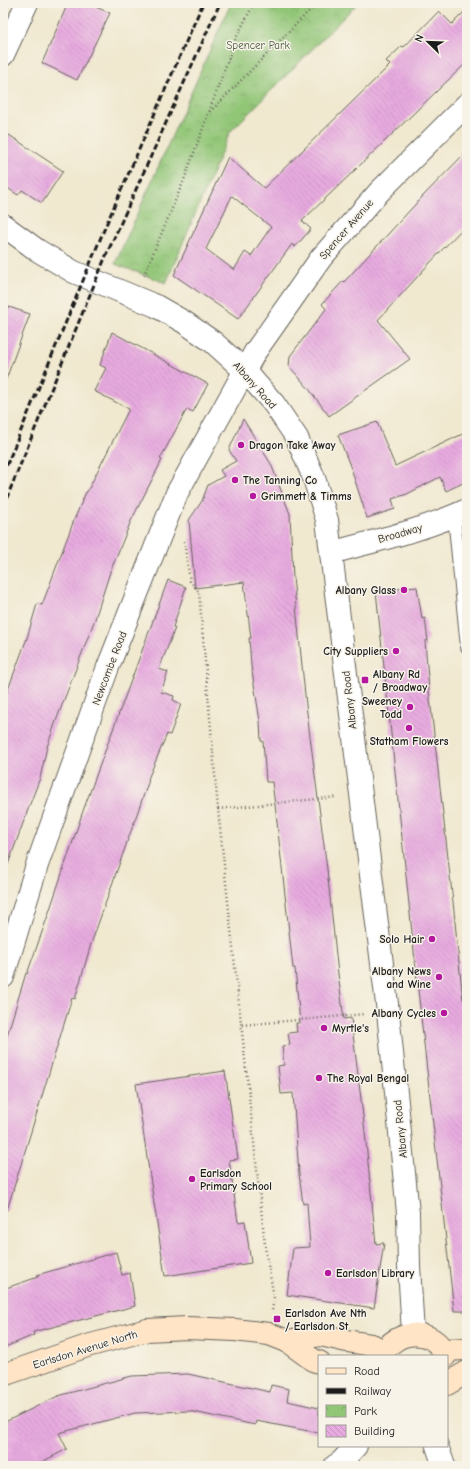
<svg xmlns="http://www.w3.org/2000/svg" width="470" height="1469" font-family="'Comic Neue',sans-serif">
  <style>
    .park { fill: url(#park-crowns); stroke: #57714a }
    .building { fill: url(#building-back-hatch); fill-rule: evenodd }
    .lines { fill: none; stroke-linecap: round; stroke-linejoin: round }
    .service-casing { stroke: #66635b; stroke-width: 14 }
    .minor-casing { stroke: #66635b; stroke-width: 24 }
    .tertiary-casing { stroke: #66635b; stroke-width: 24 }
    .secondary-casing { stroke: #66635b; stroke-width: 24 }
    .path { stroke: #66635b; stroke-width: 2.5; stroke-dasharray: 1 3; stroke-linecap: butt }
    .service { stroke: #fff; stroke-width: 12 }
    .minor { stroke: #fff; stroke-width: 22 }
    .tertiary { stroke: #fff; stroke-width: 22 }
    .secondary { stroke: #ffe4c6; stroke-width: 22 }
    .rail { stroke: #1c1c1c; stroke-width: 3; stroke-dasharray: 6 3; stroke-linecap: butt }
    .poi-dot { fill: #b5179e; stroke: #f7f3e8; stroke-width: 1.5 }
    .labels { text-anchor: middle; stroke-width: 3; stroke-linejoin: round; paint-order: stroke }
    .park-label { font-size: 11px; fill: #45583c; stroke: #f7f3e8 }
    .street-label { font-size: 11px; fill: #1c1c1c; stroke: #f7f3e8 }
    .poi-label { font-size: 11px; font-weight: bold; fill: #1c1c1c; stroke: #f7f3e8; text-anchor: start }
  </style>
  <defs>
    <pattern id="park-crowns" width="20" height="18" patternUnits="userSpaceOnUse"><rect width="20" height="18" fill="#92c677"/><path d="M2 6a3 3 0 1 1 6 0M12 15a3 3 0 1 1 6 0" fill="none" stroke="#7daa66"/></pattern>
    <pattern id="building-back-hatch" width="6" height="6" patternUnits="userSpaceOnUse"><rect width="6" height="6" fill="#e7aadf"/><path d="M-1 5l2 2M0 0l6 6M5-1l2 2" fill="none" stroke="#c692bf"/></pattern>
  </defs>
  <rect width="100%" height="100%" fill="#f7f3e8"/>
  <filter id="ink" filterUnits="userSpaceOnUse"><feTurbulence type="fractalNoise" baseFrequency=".025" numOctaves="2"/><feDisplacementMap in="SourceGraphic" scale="8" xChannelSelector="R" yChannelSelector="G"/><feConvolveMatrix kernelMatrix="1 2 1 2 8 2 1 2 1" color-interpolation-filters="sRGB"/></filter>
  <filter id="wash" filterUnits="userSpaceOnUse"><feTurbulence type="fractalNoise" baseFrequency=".012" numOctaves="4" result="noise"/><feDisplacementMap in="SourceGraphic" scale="16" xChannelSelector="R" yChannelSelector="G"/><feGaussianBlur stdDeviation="0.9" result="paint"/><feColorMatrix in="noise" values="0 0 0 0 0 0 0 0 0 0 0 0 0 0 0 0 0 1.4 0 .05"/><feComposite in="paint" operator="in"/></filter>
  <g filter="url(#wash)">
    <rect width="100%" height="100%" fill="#f0e8cf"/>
    <path class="park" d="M231 3H358L230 132 166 283 115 264Z"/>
    <g id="blocks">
      <g class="building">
        <path d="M68 3H86L110 13 77 80 42 63Z"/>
        <path d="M467 9V62L302 221 311 229 295 247 292 244 238 319 174 275 228 157 264 188 390 65 386 61 402 46 404 47 439 11 452 24ZM232 196 271 227 251 256 245 252 234 270 206 249Z"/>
        <path d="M3 131 63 171 42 203 22 190 18 195 3 185Z"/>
        <path d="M467 151V224L439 253 378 320 410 359 329 416 309 389 289 366 290 356 326 309 322 304 343 281 344 282 423 196Z"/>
        <path d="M3 305 30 314 5 382H3Z"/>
        <path d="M112 332 208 384 193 412 187 409 160 459 162 460 131 521 110 572 95 619 56 721 47 747 40 778 30 804 6 870H3V703L27 638 37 604 42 605 74 520 86 492H87L129 409 94 391 106 368 100 365Z"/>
        <path d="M243 419 271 464 290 514 293 577 306 705 327 869 338 974 344 1019 351 1018 365 1132 376 1244 384 1243 374 1308 287 1295 293 1248 310 1247 307 1203 303 1204 299 1174 293 1093 281 1094 278 1066 284 1065 282 1046 290 1045 288 1033 297 1032 296 1023H300L295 968H293L276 813 272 782H266L263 741H261L260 721 251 665 249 638H251L244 582 195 588 189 520 202 501 208 485 224 476 220 470 236 461 229 450Z"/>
        <path d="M377 422 395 466 467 432V481L446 491 440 477 407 494 392 499 395 509 367 518 352 471 338 435Z"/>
        <path d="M168 580 186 587 173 627 175 628 159 669 168 672 161 692 174 696 173 700 181 704 170 735 167 734 148 779 149 780 91 944 75 999 72 998 7 1210 3 1209V1038L6 1039 26 973 27 974 46 921 83 811Z"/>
        <path d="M417 587 422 619 425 618 428 641H425L429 690 454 911 458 953 463 1000H467V1311H454L419 999 376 591Z"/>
        <path d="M225 1071 238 1159 229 1160 238 1222 245 1221 251 1263 165 1276 136 1084Z"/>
        <path d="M116 1252 122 1275 130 1273 135 1306 33 1332 34 1335 3 1348V1289L38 1277 37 1275Z"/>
        <path d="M188 1374 270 1392 271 1385 289 1389 287 1401 319 1408V1433L256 1421 255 1425 189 1411 135 1413 59 1433 67 1449 34 1466H3V1423L58 1396 132 1376Z"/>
      </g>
    </g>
  </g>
  <g filter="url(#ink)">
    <use href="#blocks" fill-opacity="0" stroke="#66635b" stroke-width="1"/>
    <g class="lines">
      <g class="service-casing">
        <path id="service" d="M454 516 467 647"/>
      </g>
      <g class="minor-casing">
        <g id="minor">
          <path d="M3 55 27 3"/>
          <path d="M331 553C377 540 424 530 467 510"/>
          <path d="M3 977 37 865 108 667 177 493 255 352 321 258 379 192 467 104"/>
          <path d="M335 1466 341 1462 356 1446"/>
        </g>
      </g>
      <g class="tertiary-casing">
        <g id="tertiary">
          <path d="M3 225 37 250 74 272 156 306 184 322 213 342 245 371 274 404 297 438 314 478 327 520 331 553 388 1012 408 1213 409 1266 413 1334"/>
          <path d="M437 1446 444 1466"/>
        </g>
      </g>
      <g class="secondary-casing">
        <g id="secondary">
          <path d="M287 1341 321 1335 347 1341 372 1345 384 1351"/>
          <path d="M443 1350 467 1349"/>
          <path d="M382 1356C393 1329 435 1326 445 1356"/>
          <path d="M3 1375 87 1346 147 1330 187 1328 235 1330 269 1334 287 1341 313 1360 319 1362"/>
          <path d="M447 1384 467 1372"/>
        </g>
      </g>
      <g class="path">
        <path d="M210 112 317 3"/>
        <path d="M144 275 184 180 236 38 254 3"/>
        <path d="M184 541 190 581 199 592 218 809 266 1254 274 1297 272 1311"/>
        <path d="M218 809 337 797"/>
        <path d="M242 1025 365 1014"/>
      </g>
      <use href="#service" class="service"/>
      <use href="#minor" class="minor"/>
      <use href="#tertiary" class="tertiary"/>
      <use href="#secondary" class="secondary"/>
      <g class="rail">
        <path d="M3 474 106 225 203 3"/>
        <path d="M3 507 105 258 220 3"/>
      </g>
    </g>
  </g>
  <g class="poi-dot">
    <circle cx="241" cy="445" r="4"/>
    <circle cx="235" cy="480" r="4"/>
    <circle cx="253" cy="496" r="4"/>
    <circle cx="404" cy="590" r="4"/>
    <circle cx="396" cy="651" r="4"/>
    <rect x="361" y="676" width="8" height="8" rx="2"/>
    <circle cx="410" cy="707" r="4"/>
    <circle cx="409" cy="728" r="4"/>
    <circle cx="432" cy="939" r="4"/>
    <circle cx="439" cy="977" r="4"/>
    <circle cx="444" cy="1013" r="4"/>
    <circle cx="324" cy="1028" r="4"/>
    <circle cx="319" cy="1078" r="4"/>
    <circle cx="192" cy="1179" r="4"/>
    <circle cx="328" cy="1273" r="4"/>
    <rect x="273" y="1315" width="8" height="8" rx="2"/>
  </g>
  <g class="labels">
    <g class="park-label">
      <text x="258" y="49">Spencer Park</text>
    </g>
    <g class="street-label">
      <text transform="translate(346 229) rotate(-49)" y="4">Spencer Avenue</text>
      <text transform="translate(255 385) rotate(48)" y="4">Albany Road</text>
      <text transform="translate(400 533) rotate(-16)" y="4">Broadway</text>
      <text transform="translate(109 668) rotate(-69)" y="4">Newcombe Road</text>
      <text transform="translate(349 700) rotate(-97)" y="4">Albany Road</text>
      <text transform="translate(400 1129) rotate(-96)" y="4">Albany Road</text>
      <text transform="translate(85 1349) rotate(-17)" y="4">Earlsdon Avenue North</text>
    </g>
    <g class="poi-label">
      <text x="249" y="449">Dragon Take Away</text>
      <text x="243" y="484">The Tanning Co</text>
      <text x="261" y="500">Grimmett &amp; Timms</text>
      <text x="396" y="594" text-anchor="end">Albany Glass</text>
      <text x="388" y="655" text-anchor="end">City Suppliers</text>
      <text x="373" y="678">Albany Rd<tspan x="373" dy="13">/ Broadway</tspan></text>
      <text x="402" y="705" text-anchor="end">Sweeney<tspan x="402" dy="13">Todd</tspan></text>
      <text x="409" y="745" text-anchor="middle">Statham Flowers</text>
      <text x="424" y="943" text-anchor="end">Solo Hair</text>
      <text x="431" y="975" text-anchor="end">Albany News<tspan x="431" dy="13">and Wine</tspan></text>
      <text x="436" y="1017" text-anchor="end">Albany Cycles</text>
      <text x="332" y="1032">Myrtle's</text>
      <text x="327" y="1082">The Royal Bengal</text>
      <text x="200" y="1177">Earlsdon<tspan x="200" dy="13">Primary School</tspan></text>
      <text x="336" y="1277">Earlsdon Library</text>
      <text x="285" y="1317">Earlsdon Ave Nth<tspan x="285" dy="13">/ Earlsdon St</tspan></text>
    </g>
  </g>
  <rect width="470" height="1469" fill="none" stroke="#f7f3e8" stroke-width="16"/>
  <rect x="318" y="1355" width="130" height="92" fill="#f7f3e8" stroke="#9f9d96"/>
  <rect x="326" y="1368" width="20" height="6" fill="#ffe4c6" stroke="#9f9d96"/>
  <text x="354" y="1375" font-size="12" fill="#1c1c1c">Road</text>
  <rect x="326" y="1388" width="20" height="6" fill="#1c1c1c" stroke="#9f9d96"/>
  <text x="354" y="1395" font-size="12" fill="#1c1c1c">Railway</text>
  <rect x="326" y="1405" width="20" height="12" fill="url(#park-crowns)" stroke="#9f9d96"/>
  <text x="354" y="1415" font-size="12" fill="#1c1c1c">Park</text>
  <rect x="326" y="1425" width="20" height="12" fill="url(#building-back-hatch)" stroke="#9f9d96"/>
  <text x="354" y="1435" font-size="12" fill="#1c1c1c">Building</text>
  <g transform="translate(428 42) rotate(293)" stroke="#f7f3e8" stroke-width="3" paint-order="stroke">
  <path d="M0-3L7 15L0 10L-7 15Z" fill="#1c1c1c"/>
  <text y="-6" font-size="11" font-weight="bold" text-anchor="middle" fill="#1c1c1c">N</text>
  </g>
</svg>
